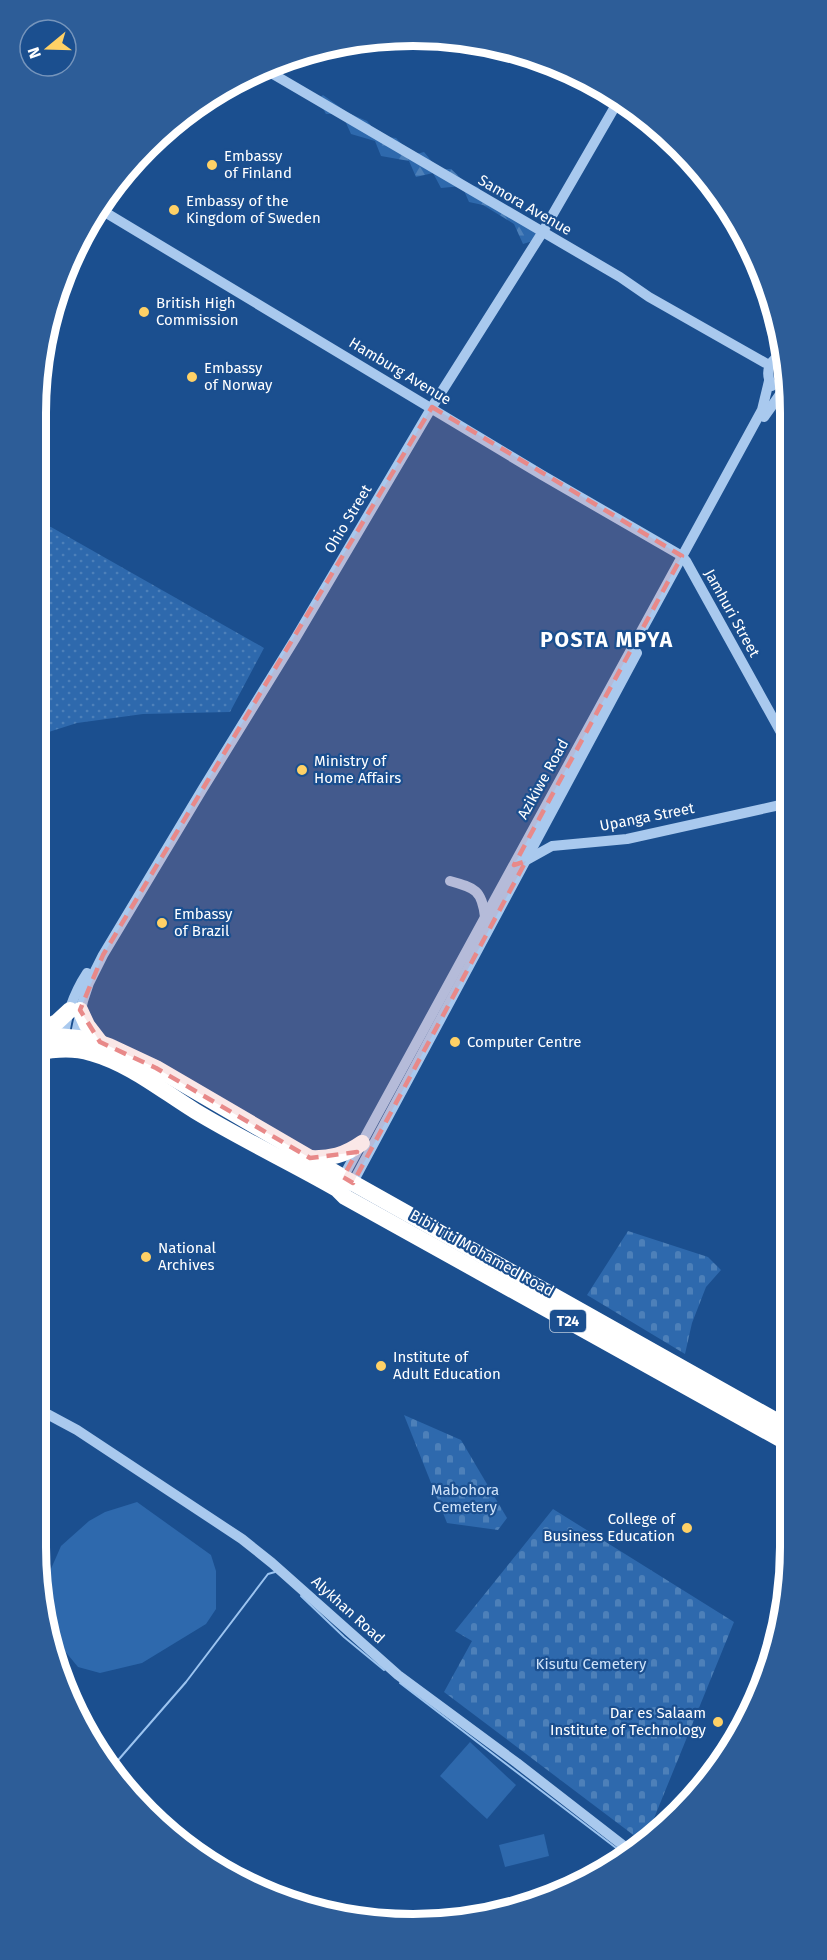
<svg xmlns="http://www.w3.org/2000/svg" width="827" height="1960" font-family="'Fira Sans',sans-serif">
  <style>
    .grass { fill: url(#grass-dots) }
    .forest { fill: url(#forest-firs) }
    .cemetery { fill: url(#cemetery-stones) }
    .pitch { fill: #2e69ad }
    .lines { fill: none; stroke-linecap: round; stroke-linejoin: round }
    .stream { stroke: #9cc4f0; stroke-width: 2 }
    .minor { stroke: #a9c9ee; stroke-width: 10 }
    .highway { stroke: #fff; stroke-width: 16 }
    .marked { fill: #e88989; fill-opacity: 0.2; stroke: #e88989; stroke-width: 4.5; stroke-dasharray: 12 8; stroke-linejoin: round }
    .poi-dot { fill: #ffd166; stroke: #1b4f8f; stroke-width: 2 }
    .labels { text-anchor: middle; stroke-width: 4.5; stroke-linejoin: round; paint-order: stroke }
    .shield { fill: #1b4f8f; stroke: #bbcadd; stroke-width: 1.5 }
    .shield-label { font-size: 14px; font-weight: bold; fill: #fff }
    .poi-label { font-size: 15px; fill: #fff; stroke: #1b4f8f; text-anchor: start }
    .street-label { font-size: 15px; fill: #fff; stroke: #1b4f8f }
    .park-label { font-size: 15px; fill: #cfe3fa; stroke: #1b4f8f }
    .district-label { font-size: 21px; font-weight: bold; letter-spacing: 1.5px; fill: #fff; stroke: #1b4f8f }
    .rim { fill: none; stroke: #fff; stroke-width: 8 }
  </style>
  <defs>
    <pattern id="grass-dots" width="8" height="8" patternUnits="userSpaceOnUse" patternTransform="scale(1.5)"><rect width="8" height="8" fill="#2e69ad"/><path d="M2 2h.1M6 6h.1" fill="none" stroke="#4d80b9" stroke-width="1.8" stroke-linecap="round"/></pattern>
    <pattern id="forest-firs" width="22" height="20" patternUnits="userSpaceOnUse" patternTransform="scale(1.5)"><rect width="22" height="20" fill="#2e69ad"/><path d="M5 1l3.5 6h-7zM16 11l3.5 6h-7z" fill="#4d80b9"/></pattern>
    <pattern id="cemetery-stones" width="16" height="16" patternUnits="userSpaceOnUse" patternTransform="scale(1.5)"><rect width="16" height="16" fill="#2e69ad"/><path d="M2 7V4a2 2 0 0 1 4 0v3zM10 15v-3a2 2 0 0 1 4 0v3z" fill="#4d80b9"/></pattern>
  </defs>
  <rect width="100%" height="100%" fill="#1b4f8f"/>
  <path class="grass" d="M36 525 51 527 264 648 230 712 143 714 77 723 36 736Z"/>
  <path class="forest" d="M323 95 348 113 367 121 379 136 396 138 412 155 424 152 438 169H451L467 184 478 187 487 200 538 225 536 240 523 244 514 224 483 205 469 202 462 186 441 188 433 173 416 177 409 161 381 156 375 141 351 134 342 114H326L318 99Z"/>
  <g class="cemetery">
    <path d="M628 1231 708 1257 721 1270 706 1287 692 1323 685 1354 587 1295Z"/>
    <path d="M404 1415 461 1440 507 1518 498 1530 447 1523Z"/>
    <path d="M553 1509 734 1622 648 1833 640 1840 444 1692 472 1641 455 1631Z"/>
  </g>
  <g class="pitch">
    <path d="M137 1502 211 1555 216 1571V1609L206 1624 142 1663 100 1673 78 1667 64 1650 49 1627 43 1587 61 1546 89 1521 105 1512Z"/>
    <path d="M470 1742 516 1785 487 1819 440 1776Z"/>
    <path d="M544 1834 549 1856 505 1867 499 1845Z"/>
  </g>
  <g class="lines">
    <g class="stream">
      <path d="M301 1596 344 1637 384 1670"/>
      <path d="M400 1683 624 1854"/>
      <path d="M113 1766 186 1682 268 1574 275 1572"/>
    </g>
    <g class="minor">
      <path d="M266 70 620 277 649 297 769 365"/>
      <path d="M103 211 542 475 682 556 686 561 789 747"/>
      <path d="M772 386C764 372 769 358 785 354"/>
      <path d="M764 417 781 393"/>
      <path d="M525 861 552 846 627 839 789 803"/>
      <path d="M450 881C475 888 482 890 485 917"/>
      <path d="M64 1043C64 1019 74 993 87 973"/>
      <path d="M74 1043 83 1001 89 983 103 955 202 790 295 639 432 407 542 233 620 98"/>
      <path d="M341 1181 762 410 769 381"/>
      <path d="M351 1186 637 653"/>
      <path d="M36 1408 77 1430 242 1539 272 1563 398 1675 517 1763 629 1850"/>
    </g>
    <g class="highway">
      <path d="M80 1010 87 1025 100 1042"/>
      <path d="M36 1032 57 1022 70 1010"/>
      <path d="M36 1039 57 1036 89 1039 109 1046 156 1068 353 1183 791 1429"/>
      <path d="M36 1053C54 1049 72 1047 91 1053 130 1064 161 1090 195 1111 241 1139 290 1162 337 1189L345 1197 791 1445"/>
      <path d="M310 1158C330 1159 345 1155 362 1143"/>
    </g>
  </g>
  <path class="marked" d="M432 407 682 556 514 865 526 861 353 1183 343 1177 357 1152 310 1158 156 1068 100 1042 80 1010 103 955Z"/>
  <g class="poi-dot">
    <circle cx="212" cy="165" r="6"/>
    <circle cx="174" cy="210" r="6"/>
    <circle cx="144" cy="312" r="6"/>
    <circle cx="192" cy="377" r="6"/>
    <circle cx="302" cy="770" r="6"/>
    <circle cx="162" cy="923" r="6"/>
    <circle cx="455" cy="1042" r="6"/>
    <circle cx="146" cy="1257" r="6"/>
    <circle cx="381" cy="1366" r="6"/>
    <circle cx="687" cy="1528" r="6"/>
    <circle cx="718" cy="1722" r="6"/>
  </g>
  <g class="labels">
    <rect class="shield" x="550" y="1310" width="36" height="22" rx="4.5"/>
    <g class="shield-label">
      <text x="568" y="1326">T24</text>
    </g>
    <g class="poi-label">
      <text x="224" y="161">Embassy<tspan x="224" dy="17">of Finland</tspan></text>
      <text x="186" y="206">Embassy of the<tspan x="186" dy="17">Kingdom of Sweden</tspan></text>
      <text x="156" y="308">British High<tspan x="156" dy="17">Commission</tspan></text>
      <text x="204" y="373">Embassy<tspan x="204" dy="17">of Norway</tspan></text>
      <text x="314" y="766">Ministry of<tspan x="314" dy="17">Home Affairs</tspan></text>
      <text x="174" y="919">Embassy<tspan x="174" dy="17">of Brazil</tspan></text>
      <text x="467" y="1047">Computer Centre</text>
      <text x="158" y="1253">National<tspan x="158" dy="17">Archives</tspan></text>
      <text x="393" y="1362">Institute of<tspan x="393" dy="17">Adult Education</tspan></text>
      <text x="675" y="1524" text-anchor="end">College of<tspan x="675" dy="17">Business Education</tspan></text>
      <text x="706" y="1718" text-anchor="end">Dar es Salaam<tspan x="706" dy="17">Institute of Technology</tspan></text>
    </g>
    <g class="street-label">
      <text transform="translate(525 205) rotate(30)" y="5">Samora Avenue</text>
      <text transform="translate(400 371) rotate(31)" y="5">Hamburg Avenue</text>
      <text transform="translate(348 519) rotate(-59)" y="5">Ohio Street</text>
      <text transform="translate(732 613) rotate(61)" y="5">Jamhuri Street</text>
      <text transform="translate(543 779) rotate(-61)" y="5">Azikiwe Road</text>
      <text transform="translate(647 817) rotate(-11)" y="5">Upanga Street</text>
      <text transform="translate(482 1253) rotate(29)" y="5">Bibi Titi Mohamed Road</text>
      <text transform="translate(348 1610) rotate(42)" y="5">Alykhan Road</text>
    </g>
    <g class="park-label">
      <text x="465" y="1495">Mabohora<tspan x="465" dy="17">Cemetery</tspan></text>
      <text x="591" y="1669">Kisutu Cemetery</text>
    </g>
    <g class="district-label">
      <text x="607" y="647">POSTA MPYA</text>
    </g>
  </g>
  <path d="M0 0H827V1960H0ZM413 46H413A367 367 0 0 1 780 413V1547A367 367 0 0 1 413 1914H413A367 367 0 0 1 46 1547V413A367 367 0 0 1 413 46Z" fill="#2d5d98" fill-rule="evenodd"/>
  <path class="rim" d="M413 46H413A367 367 0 0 1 780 413V1547A367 367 0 0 1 413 1914H413A367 367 0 0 1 46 1547V413A367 367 0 0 1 413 46Z"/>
  <g transform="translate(48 48) rotate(251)"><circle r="28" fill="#1b4f8f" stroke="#7695bc" stroke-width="1.5"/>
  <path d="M0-4.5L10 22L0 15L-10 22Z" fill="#ffd166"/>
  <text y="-9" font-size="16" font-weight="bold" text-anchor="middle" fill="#ffffff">N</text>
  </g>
</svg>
